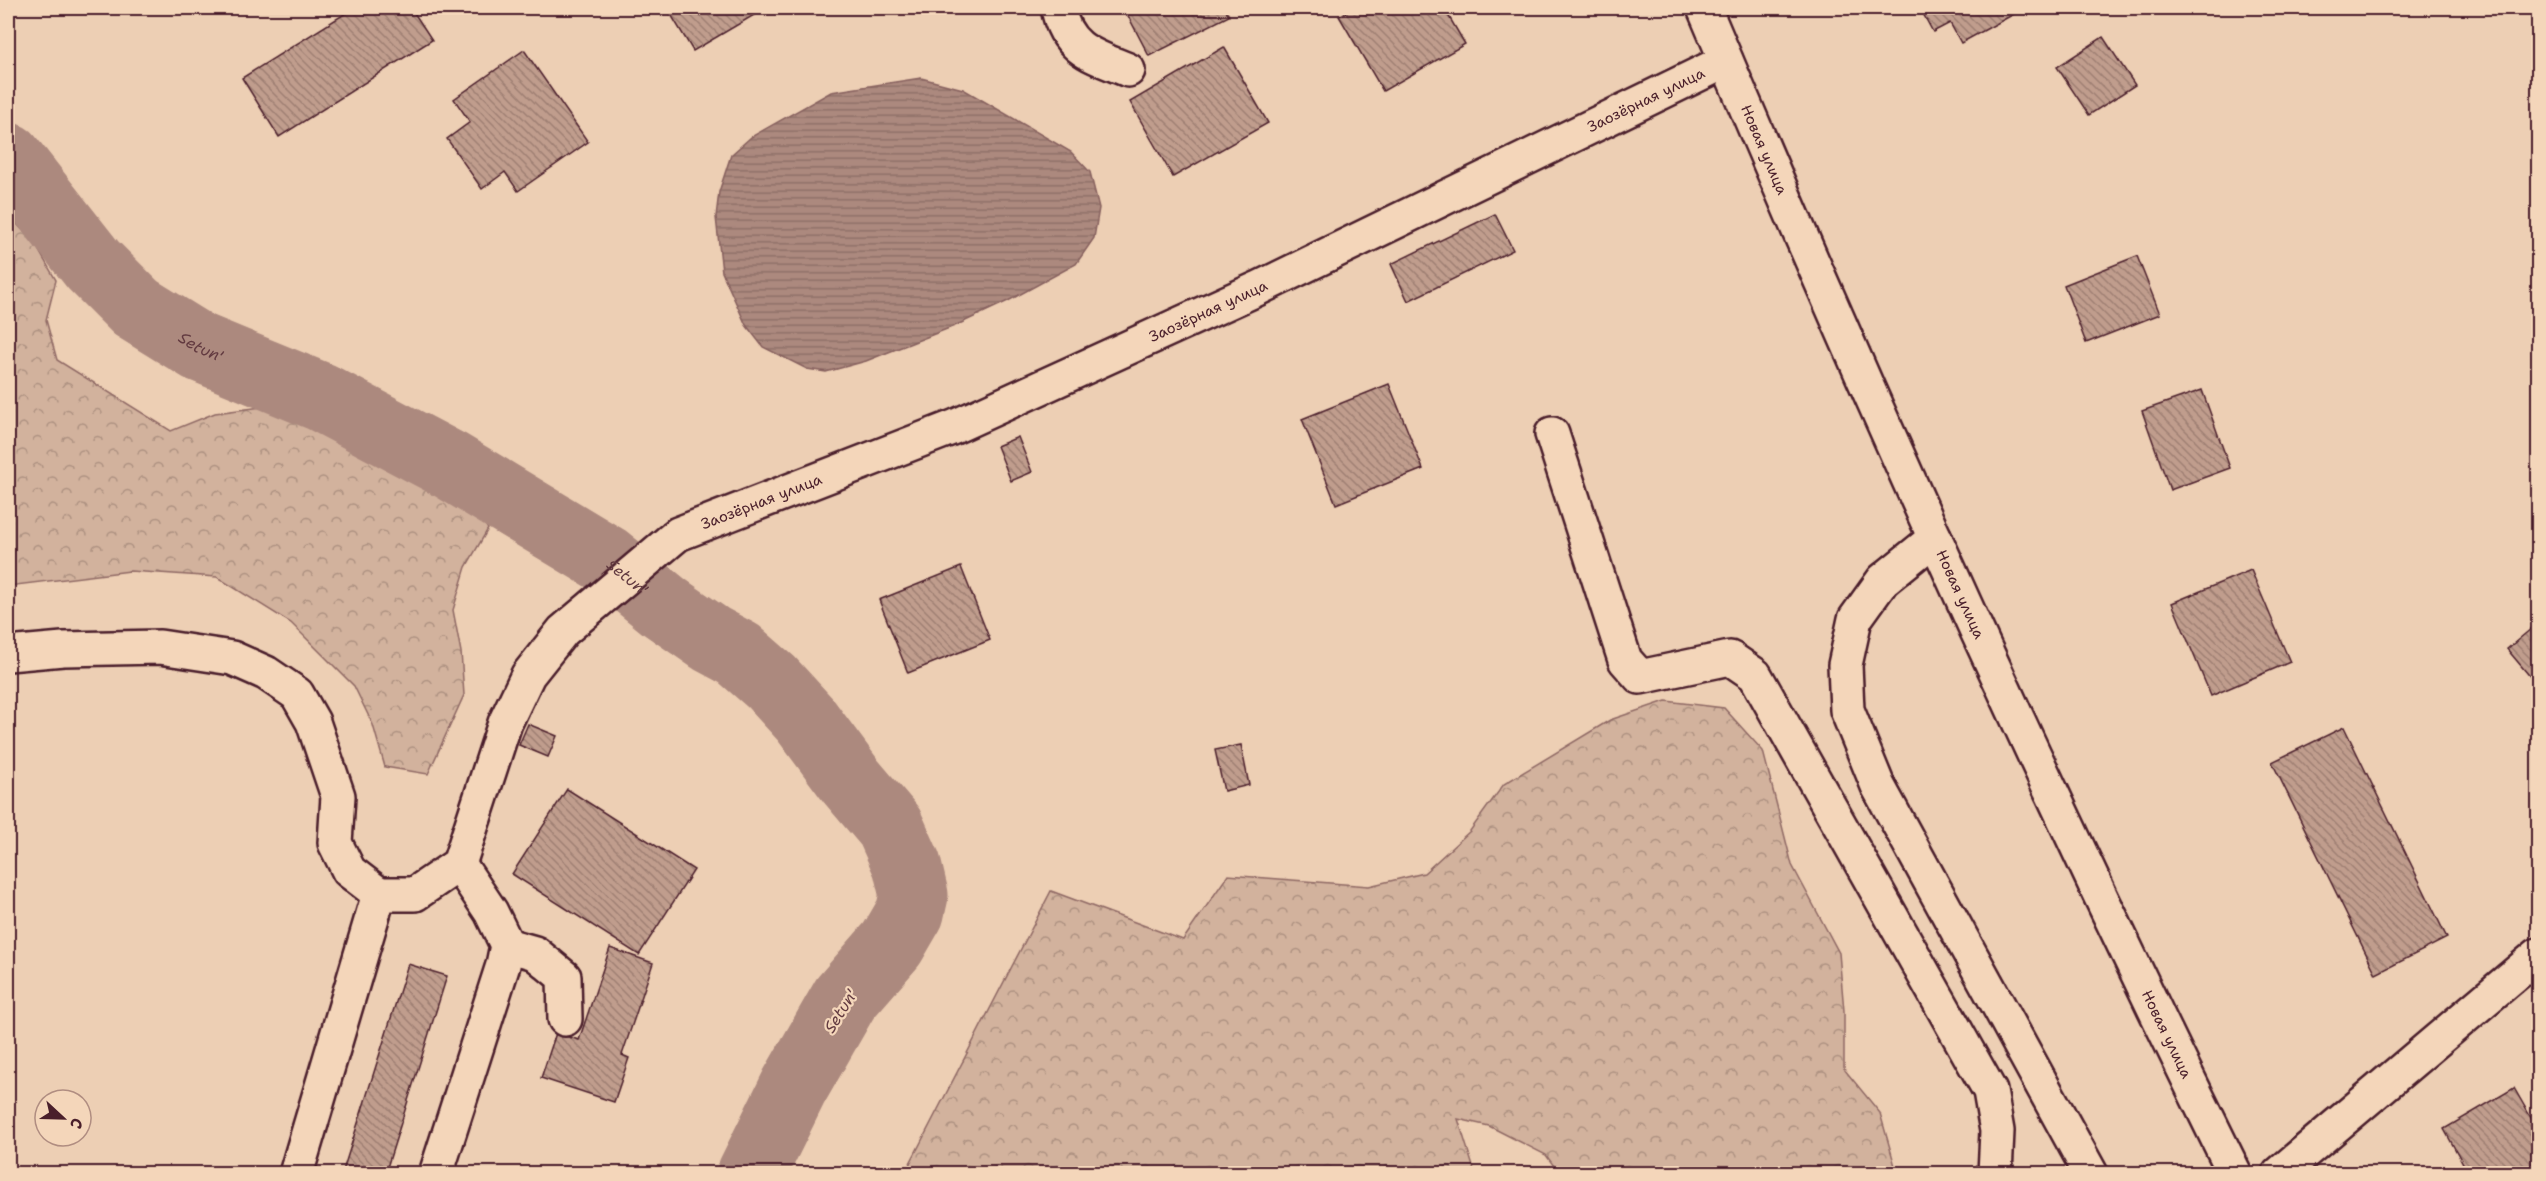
<svg xmlns="http://www.w3.org/2000/svg" width="2546" height="1181" font-family="'Shantell Sans',sans-serif">
  <style>
    .forest { fill: url(#forest-crowns); stroke: #8e6864; stroke-width: 1.5 }
    .water { fill: url(#water-rules); stroke: #855f5d; stroke-width: 1.5 }
    .lines { fill: none; stroke-linecap: round; stroke-linejoin: round }
    .river { stroke: #ac897e; stroke-width: 69 }
    .building { fill: url(#building-back-hatch); stroke: #4a1f2b; stroke-width: 1.5 }
    .minor-casing { stroke: #4a1f2b; stroke-width: 38 }
    .minor { stroke: #f4d6ba; stroke-width: 33 }
    .labels { text-anchor: middle; stroke-width: 4.5; stroke-linejoin: round; paint-order: stroke }
    .street-label { font-size: 15px; fill: #4a1f2b; stroke: #f4d6ba }
    .water-label { font-size: 16px; font-style: italic; fill: #623a40; stroke: #f4d6ba }
  </style>
  <defs>
    <pattern id="forest-crowns" width="20" height="18" patternUnits="userSpaceOnUse" patternTransform="scale(1.5)"><rect width="20" height="18" fill="#d2b29d"/><path d="M2 6a3 3 0 1 1 6 0M12 15a3 3 0 1 1 6 0" fill="none" stroke="#ac9080"/></pattern>
    <pattern id="water-rules" width="6" height="5" patternUnits="userSpaceOnUse" patternTransform="scale(1.5)"><rect width="6" height="5" fill="#ac897e"/><path d="M0 2.5h6" fill="none" stroke="#8e6f67"/></pattern>
    <pattern id="building-back-hatch" width="6" height="6" patternUnits="userSpaceOnUse" patternTransform="scale(1.5)"><rect width="6" height="6" fill="#c09d8d"/><path d="M-1 5l2 2M0 0l6 6M5-1l2 2" fill="none" stroke="#9e7f73"/></pattern>
  </defs>
  <rect width="100%" height="100%" fill="#edcfb4"/>
  <filter id="ink" filterUnits="userSpaceOnUse"><feTurbulence type="fractalNoise" baseFrequency=".0167" numOctaves="2"/><feDisplacementMap in="SourceGraphic" scale="12" xChannelSelector="R" yChannelSelector="G"/><feConvolveMatrix kernelMatrix="1 2 1 2 8 2 1 2 1" color-interpolation-filters="sRGB"/></filter>
  <g filter="url(#ink)">
    <g class="forest">
      <path d="M8 214 35 244 56 280 46 320 57 360 171 431 215 413 262 407 307 417 465 493 488 529 466 567 453 610 461 652 464 695 428 774 385 767 373 725 354 686 291 623 217 577 130 571 8 586Z"/>
      <path d="M1666 701 1724 708 1763 751 1792 865 1839 953 1844 1011V1069L1880 1113 1897 1173H1559L1546 1155 1489 1126 1458 1119 1475 1173H905L1051 891 1183 940 1228 875 1369 886 1424 873 1470 831 1504 784 1610 720Z"/>
    </g>
    <path class="water" d="M921 78 963 89 1071 152 1090 172 1099 208 1094 238 1076 264 1008 301 957 325 866 361 826 372 807 369 763 347 746 325 722 272 716 217 719 192 731 155 751 137 831 92Z"/>
    <g class="lines">
      <path class="river" id="s1" d="M8 157 93 265 136 308 199 347 321 397 450 465 606 559 665 607 711 639 739 654 771 682 805 719 851 781 890 827 907 865 914 895 910 913 892 944 845 998 794 1087 751 1174"/>
    </g>
    <g class="building">
      <path d="M354 8H411L432 40 279 137 242 78Z"/>
      <path d="M667 8H766L693 51Z"/>
      <path d="M1124 8H1225L1229 16 1149 56Z"/>
      <path d="M1354 8H1444L1465 44 1383 91 1339 16Z"/>
      <path d="M1920 8H2025L1961 43 1950 23 1933 32Z"/>
      <path d="M2103 37 2135 85 2089 115 2057 67Z"/>
      <path d="M1224 47 1268 123 1173 177 1130 102Z"/>
      <path d="M524 50 588 142 518 191 505 172 482 189 447 139 470 122 454 99Z"/>
      <path d="M1495 214 1513 250 1408 301 1391 264Z"/>
      <path d="M2137 256 2160 314 2086 343 2064 285Z"/>
      <path d="M2538 322V339L2530 330Z"/>
      <path d="M1389 384 1423 469 1336 504 1302 419Z"/>
      <path d="M2202 390 2230 468 2170 490 2142 411Z"/>
      <path d="M1018 437 1032 472 1011 481 997 446Z"/>
      <path d="M961 567 990 640 908 673 879 600Z"/>
      <path d="M2251 570 2290 662 2211 696 2172 603Z"/>
      <path d="M2538 623V686L2507 649Z"/>
      <path d="M528 724 557 736 548 757 519 745Z"/>
      <path d="M2344 727 2447 938 2376 974 2272 762Z"/>
      <path d="M1241 745 1249 785 1224 791 1215 750Z"/>
      <path d="M567 789 694 870 639 955 512 874Z"/>
      <path d="M610 948 653 963 622 1055 629 1058 614 1102 541 1078 556 1033 579 1040Z"/>
      <path d="M408 964 447 976 385 1174H342Z"/>
      <path d="M2514 1088 2538 1130V1174H2469L2444 1129Z"/>
    </g>
    <g class="lines">
      <g class="minor-casing">
        <g id="minor">
          <path d="M1058 8C1066 50 1094 56 1128 70"/>
          <path id="s2" d="M1704 8C1869 401 2046 791 2235 1174"/>
          <path d="M1552 434 1625 660 1640 677 1730 658 1755 675 1990 1091 1997 1131 1995 1174"/>
          <path d="M1935 538 1883 580 1855 619 1845 665 1847 710 1878 786 2091 1174"/>
          <path d="M8 654 63 649 160 647 232 658 266 673 297 694 313 722 338 796 335 843 349 871 379 894"/>
          <path d="M507 945 535 953 564 977 565 1019"/>
          <path id="s3" d="M296 1174 379 894H415L459 864 505 723 528 675 563 631 678 534 954 427 1259 288 1726 61"/>
          <path d="M436 1174 503 965 507 945 491 912 459 864"/>
          <path d="M2279 1174 2538 955"/>
        </g>
      </g>
      <use href="#minor" class="minor"/>
    </g>
  </g>
  <g class="labels">
    <g class="street-label">
      <text dy="5" stroke="none"><textPath href="#s3" startOffset="1851">Заозёрная улица</textPath></text>
      <text dy="5" stroke="none"><textPath href="#s2" startOffset="154">Новая улица</textPath></text>
      <text dy="5" stroke="none"><textPath href="#s3" startOffset="1365">Заозёрная улица</textPath></text>
      <text dy="5" stroke="none"><textPath href="#s3" startOffset="879">Заозёрная улица</textPath></text>
      <text dy="5" stroke="none"><textPath href="#s2" startOffset="640">Новая улица</textPath></text>
      <text dy="5" stroke="none"><textPath href="#s2" startOffset="1126">Новая улица</textPath></text>
    </g>
    <g class="water-label">
      <text dy="6" stroke="none"><textPath href="#s1" startOffset="274">Setun'</textPath></text>
      <text dy="6" stroke="none"><textPath href="#s1" startOffset="760">Setun'</textPath></text>
      <text transform="translate(840 1011) rotate(-58)" y="6">Setun'</text>
    </g>
  </g>
  <rect width="2546" height="1181" fill="none" stroke="#f4d6ba" stroke-width="30"/>
  <rect x="15" y="15" width="2516" height="1151" fill="none" stroke="#4a1f2b" stroke-width="2" filter="url(#ink)"/>
  <g transform="translate(63 1118) rotate(112)"><circle r="28" fill="#f4d6ba" stroke="#b08d81" stroke-width="1.5"/>
  <path d="M0-4.5L10 22L0 15L-10 22Z" fill="#4a1f2b"/>
  <text y="-9" font-size="16" font-weight="bold" text-anchor="middle" fill="#4a1f2b">С</text>
  </g>
</svg>
